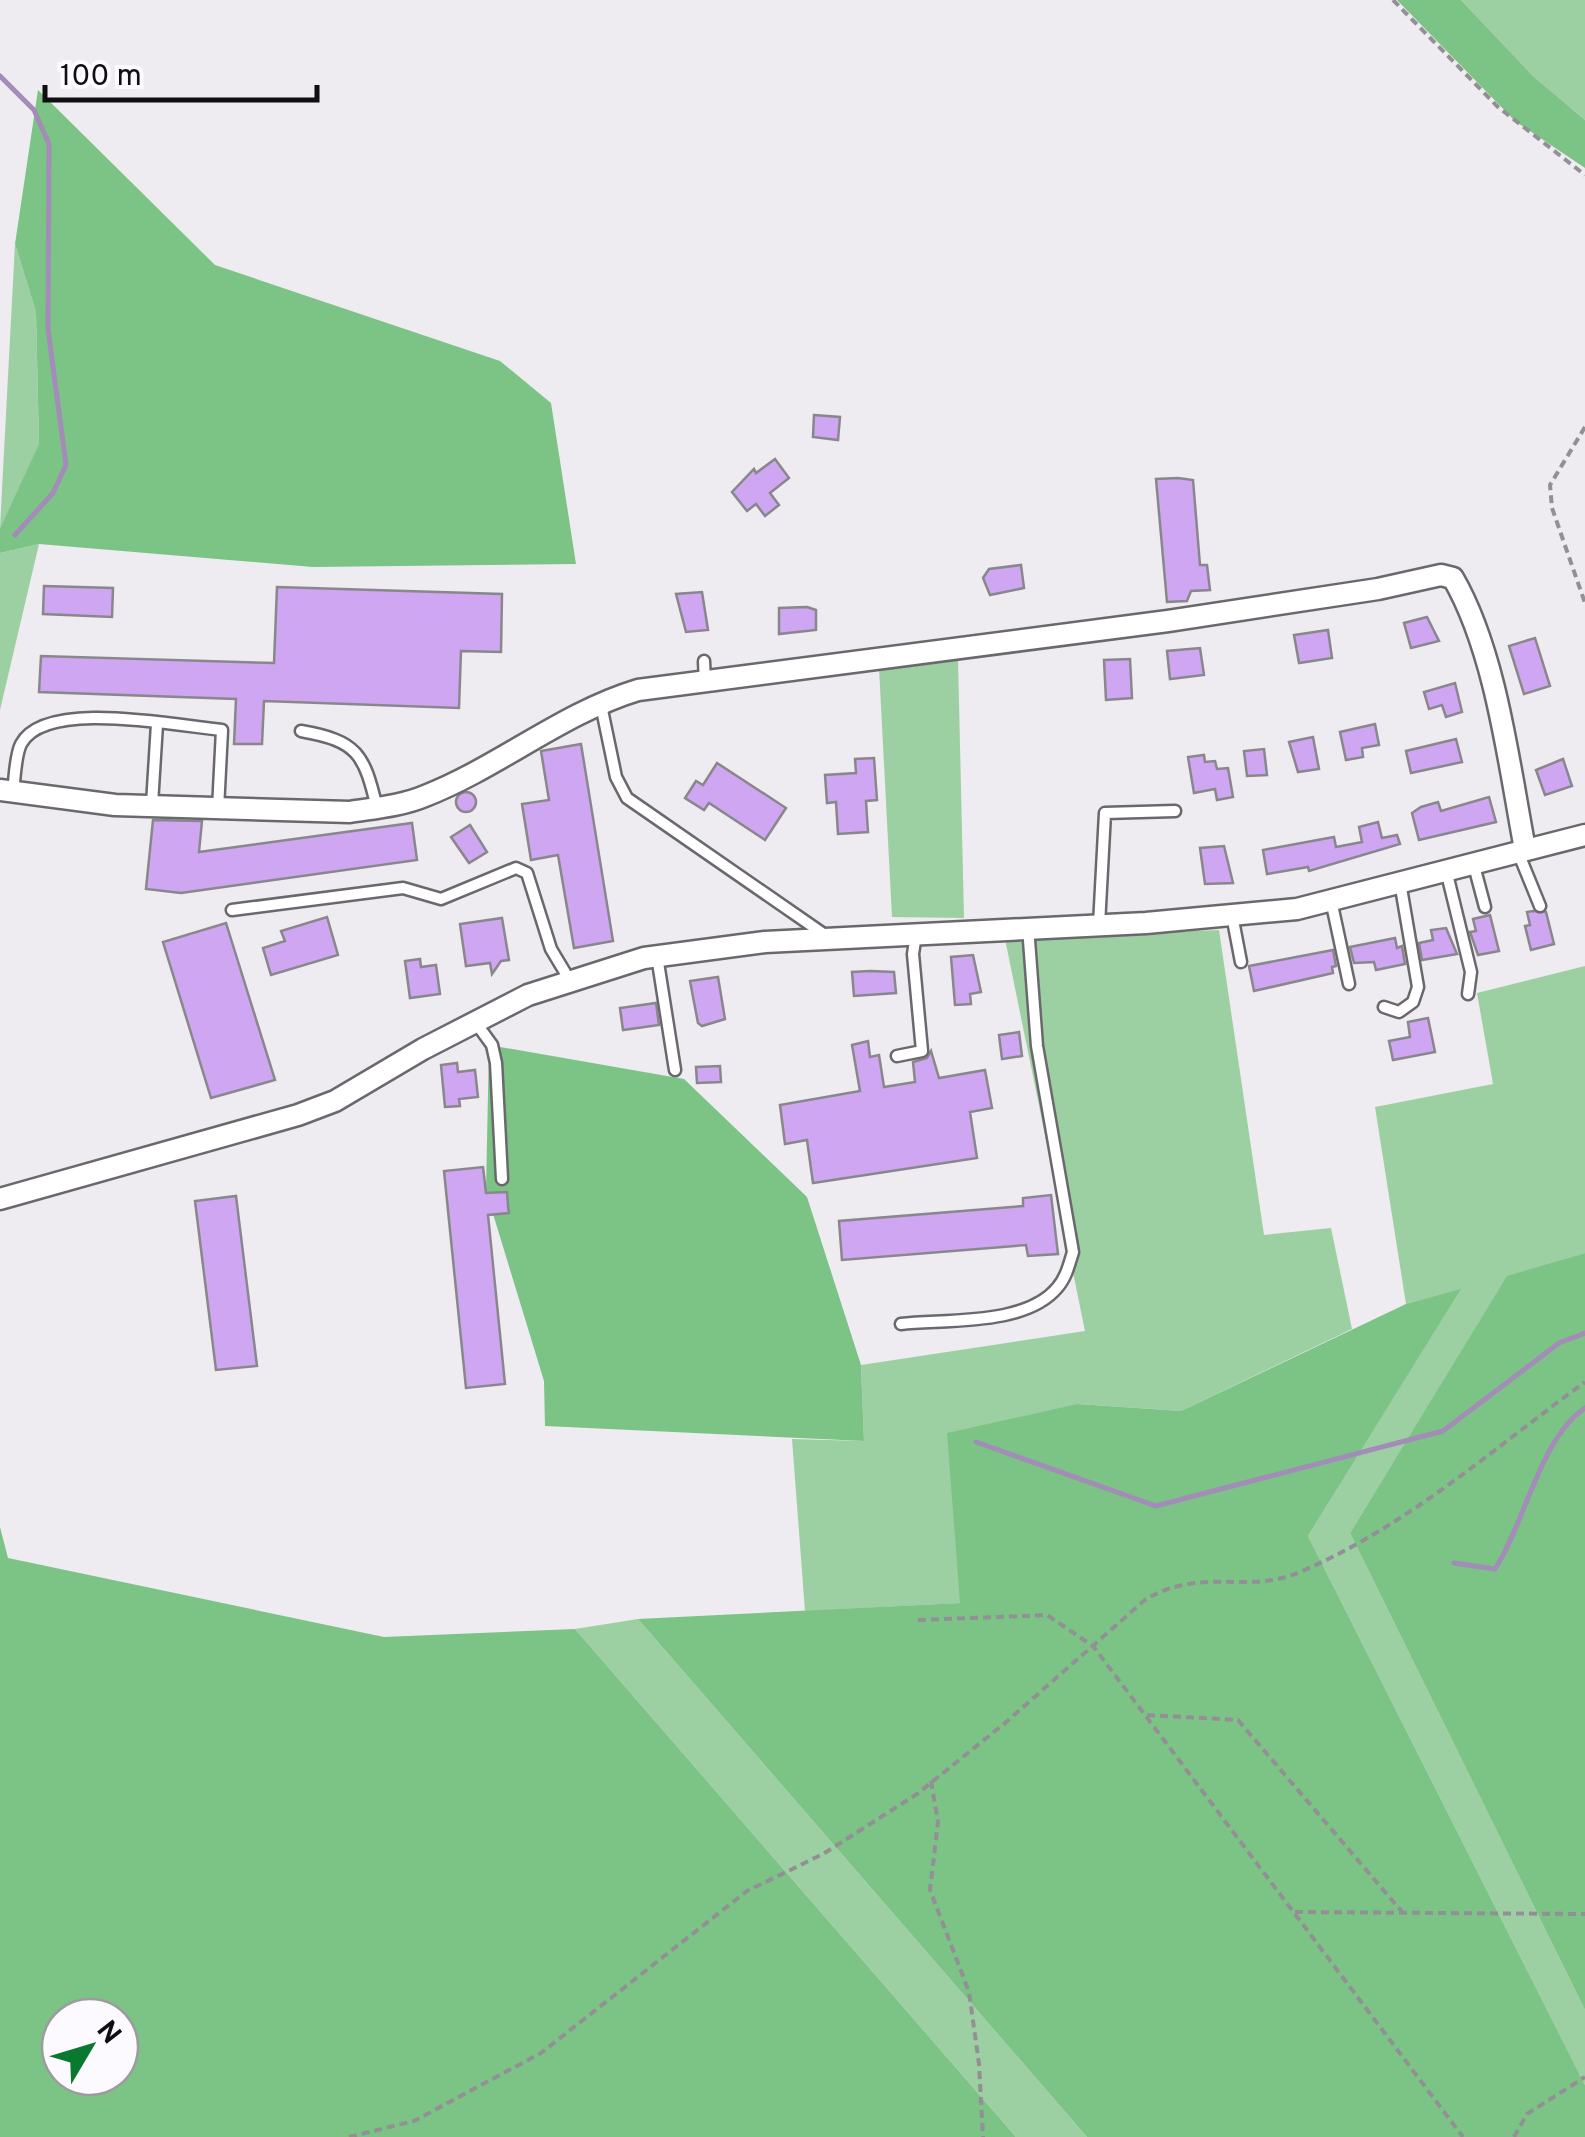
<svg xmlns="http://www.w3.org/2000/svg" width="1585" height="2137" font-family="Overpass,sans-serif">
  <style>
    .green { fill: #9cd0a2 }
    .forest { fill: #7cc386; fill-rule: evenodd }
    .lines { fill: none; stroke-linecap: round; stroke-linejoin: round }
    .stream { stroke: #a38cb7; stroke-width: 5 }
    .building { fill: #cfa6f1; stroke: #89878c; stroke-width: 2.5 }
    .service-casing { stroke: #6a686d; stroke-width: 15 }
    .minor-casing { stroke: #6a686d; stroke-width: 25 }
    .path { stroke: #929094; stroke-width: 4; stroke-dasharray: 8 5; stroke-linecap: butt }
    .service { stroke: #fff; stroke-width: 10 }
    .minor { stroke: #fff; stroke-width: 20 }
  </style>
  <rect width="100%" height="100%" fill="#eeebf1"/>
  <g class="green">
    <path d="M1461 0H1585V120L1533 76Z"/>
    <path d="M15 244 36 312 39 445 0 528Z"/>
    <path d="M39 544 0 710V553Z"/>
    <path d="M958 659 964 918 892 917 879 668Z"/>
    <path d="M1219 930 1264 1235 1331 1228 1352 1329 1181 1411 1078 1404 961 1603 805 1611 792 1439 864 1441 861 1365 1085 1331 1005 939Z"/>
    <path d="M1585 966V1253L1507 1277 1350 1533 1585 2010V2085L1308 1536 1460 1290 1406 1304 1375 1107 1493 1084 1477 993Z"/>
    <path d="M638 1619 1087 2137H1016L575 1629Z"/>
  </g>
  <g class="forest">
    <path d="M1397 0H1461L1533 76 1585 120V168L1515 121Z"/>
    <path d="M38 90 215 265 500 361 551 403 576 564 313 567 39 544 0 553V528L39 444 36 312 15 244Z"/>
    <path d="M489 1045 684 1079 807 1197 861 1365 864 1441 545 1426 544 1381 486 1191Z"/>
    <path d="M1585 1253V2010L1350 1533 1507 1276Z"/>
    <path d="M1461 1289 1308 1536 1585 2085V2137H1087L638 1619 960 1603 947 1433 1078 1404 1181 1411 1406 1304Z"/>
    <path d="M0 1527 8 1558 384 1637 575 1629 1016 2137H0ZM60 2017H120V2077H60Z"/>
  </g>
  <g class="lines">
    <g class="stream">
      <path d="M0 76 34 110 49 144 48 329 66 465 53 493 15 535"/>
      <path d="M976 1442 1156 1506 1443 1431 1559 1343 1585 1333"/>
      <path d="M1454 1563 1495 1569C1525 1523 1540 1438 1585 1408"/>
    </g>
  </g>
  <g class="building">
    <path d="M814 415 840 417 838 440 813 437Z"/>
    <path d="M775 459 789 478 770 493 779 505 765 516 756 504 747 511 732 492 754 469 756 473Z"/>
    <path d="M1178 478 1193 480 1200 565H1207L1210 590 1191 591 1187 601 1167 602 1156 479Z"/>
    <path d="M1021 565 1024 588 990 595 983 578 989 569Z"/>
    <path d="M44 586 113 588 112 617 43 614Z"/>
    <path d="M277 587 502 594 501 652 461 651 459 708 264 701 262 744H234L236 699 39 692 41 656 274 663Z"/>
    <path d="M702 592 708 630 686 632 676 594Z"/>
    <path d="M807 607 816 610V630L779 634V608Z"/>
    <path d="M1427 617 1439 641 1411 648 1404 623Z"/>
    <path d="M1328 630 1332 658 1299 663 1294 635Z"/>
    <path d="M1535 638 1550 686 1524 694 1509 646Z"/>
    <path d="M1200 648 1204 675 1170 679 1167 651Z"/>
    <path d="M1130 659 1132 698 1106 700 1104 660Z"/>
    <path d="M1455 683 1462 712 1446 717 1442 705 1429 709 1424 692Z"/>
    <path d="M1375 724 1379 745 1362 748 1363 757 1346 760 1340 732Z"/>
    <path d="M1313 737 1319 769 1298 772 1289 742Z"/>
    <path d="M1456 739 1462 762 1411 773 1406 751Z"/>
    <path d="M581 744 613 941 574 948 558 855 531 860 522 804 549 800 541 751Z"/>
    <path d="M1264 749 1267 775 1247 776 1244 751Z"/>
    <path d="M1204 755 1205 762 1215 761 1217 769 1228 768 1233 797 1217 800 1215 789 1194 793 1188 757Z"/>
    <path d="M874 758 877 800 866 801 868 832 838 834 836 802 827 803 825 775 856 773 855 759Z"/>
    <path d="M1563 759 1572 786 1545 795 1536 770Z"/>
    <path d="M717 763 786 808 765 840 709 803 704 810 685 798 696 781 703 785Z"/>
    <circle cx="466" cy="802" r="10"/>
    <path d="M1489 797 1496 822 1419 840 1412 813 1421 807 1438 802 1441 811Z"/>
    <path d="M153 820 202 821 199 852 412 823 417 860 181 893 146 889Z"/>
    <path d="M1378 822 1382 838 1397 835 1400 844 1309 871 1308 867 1267 874 1263 850 1334 837 1336 847 1362 842 1359 827Z"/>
    <path d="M470 825 487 852 469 863 451 837Z"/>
    <path d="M1224 846 1233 883 1205 884 1200 848Z"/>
    <path d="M1533 911 1546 912 1554 944 1531 950 1525 926 1530 925 1527 912Z"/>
    <path d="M1490 915 1499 951 1478 955 1470 932 1476 931 1473 919Z"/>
    <path d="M327 917 338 955 271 975 263 948 285 941 281 931Z"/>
    <path d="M502 918 509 960 501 961 492 974 490 963 466 966 460 924Z"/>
    <path d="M226 923 275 1080 211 1098 163 942Z"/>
    <path d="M1446 928 1457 954 1422 960 1419 943 1433 940 1431 930Z"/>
    <path d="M1395 938 1397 948 1402 946 1405 964 1376 970 1374 962 1354 963 1350 947Z"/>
    <path d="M1333 950 1336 966 1332 967 1333 973 1254 991 1249 966Z"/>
    <path d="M973 955 981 992 970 994 971 1004 955 1005 951 957Z"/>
    <path d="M420 959 421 967 436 965 440 994 410 998 405 961Z"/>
    <path d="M870 971 894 972 896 993 854 996 852 972Z"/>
    <path d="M718 977 725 1019 702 1026 698 1023 690 981Z"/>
    <path d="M656 1003 659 1025 623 1030 620 1008Z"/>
    <path d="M1428 1018 1435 1052 1393 1060 1389 1041 1410 1037 1408 1022Z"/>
    <path d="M1019 1032 1022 1056 1002 1059 999 1035Z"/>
    <path d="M868 1041 870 1057 879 1055 884 1087 915 1082 913 1062 927 1058 931 1051 939 1078 985 1070 992 1108 970 1112 977 1158 813 1183 807 1140 785 1144 780 1105 860 1091 852 1045Z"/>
    <path d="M457 1063 458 1072 475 1070 478 1097 459 1099 460 1106 445 1107 441 1065Z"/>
    <path d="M720 1066 721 1082 697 1083 696 1067Z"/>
    <path d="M483 1167 486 1193 507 1192 508 1206 509 1213 488 1215 505 1384 466 1388 444 1171Z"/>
    <path d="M1051 1195 1058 1254 1028 1256 1026 1245 842 1260 839 1221 1023 1206V1198Z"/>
    <path d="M236 1196 257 1366 216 1370 195 1201Z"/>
  </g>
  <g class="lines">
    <g class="service-casing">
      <g id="service">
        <path d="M704 661 705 683"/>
        <path d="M601 705 616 777 627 798 825 935"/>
        <path d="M301 731C358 741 364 754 377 808"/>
        <path d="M13 791C15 778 15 756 21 744 45 698 178 726 222 730L218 809"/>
        <path d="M152 804 157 724"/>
        <path d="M1518 852 1540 906"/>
        <path d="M1473 862 1485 907"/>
        <path d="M1446 870 1471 972 1468 994"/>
        <path d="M1331 900 1349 984"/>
        <path d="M232 910 403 888 441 899 516 868 527 873 551 949 569 979"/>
        <path d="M1232 915 1241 962"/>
        <path d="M1099 925 1105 813 1175 811"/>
        <path d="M657 956 675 1070"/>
        <path d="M1384 1007 1399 1012 1413 1002 1418 987 1400 882"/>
        <path d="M476 1023 492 1045 496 1063 502 1179"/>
        <path d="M897 1056 922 1051 913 954 916 934"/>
        <path d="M901 1324C946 1319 1025 1326 1057 1288 1066 1278 1069 1265 1073 1252L1037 1046 1028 927"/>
      </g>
    </g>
    <g class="minor-casing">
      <g id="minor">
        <path d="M0 790 115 805 350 812C375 808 401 806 425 796 499 767 562 713 638 690L1168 621 1378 589 1441 575 1453 578C1496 652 1509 765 1525 849"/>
        <path d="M0 1199 298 1115 335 1101 423 1049 528 995 644 958 765 942 1146 923 1297 909 1585 835"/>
      </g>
    </g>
    <g class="path">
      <path d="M1393 0 1498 107 1585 175"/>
      <path d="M1585 427 1550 485 1552 508 1585 603"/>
      <path d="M918 1620 1047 1615 1093 1646 1463 2137"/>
      <path d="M1147 1715 1238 1720 1403 1913"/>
      <path d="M931 1781 938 1822 930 1890 969 1992 979 2064 983 2137"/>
      <path d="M1295 1912 1585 1914"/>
      <path d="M349 2137 414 2121 541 2053 747 1891 823 1854 917 1794 1005 1723 1146 1599C1205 1566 1246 1595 1300 1572 1406 1527 1493 1449 1585 1382"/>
      <path d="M1514 2137 1527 2114 1585 2077"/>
    </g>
    <use href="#service" class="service"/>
    <use href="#minor" class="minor"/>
  </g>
  <g transform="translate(90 2047) rotate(52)"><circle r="48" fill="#fcf9ff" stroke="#9d9b9f" stroke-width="2.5"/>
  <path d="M0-8L18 38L0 25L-18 38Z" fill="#08792e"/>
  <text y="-15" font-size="28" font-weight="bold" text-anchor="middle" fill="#0f0e10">N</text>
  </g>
  <path d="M45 85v15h272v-15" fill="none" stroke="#0f0e10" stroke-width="5"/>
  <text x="60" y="85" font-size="30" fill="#0f0e10" stroke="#fcf9ff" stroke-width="8" paint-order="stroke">100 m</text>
</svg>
